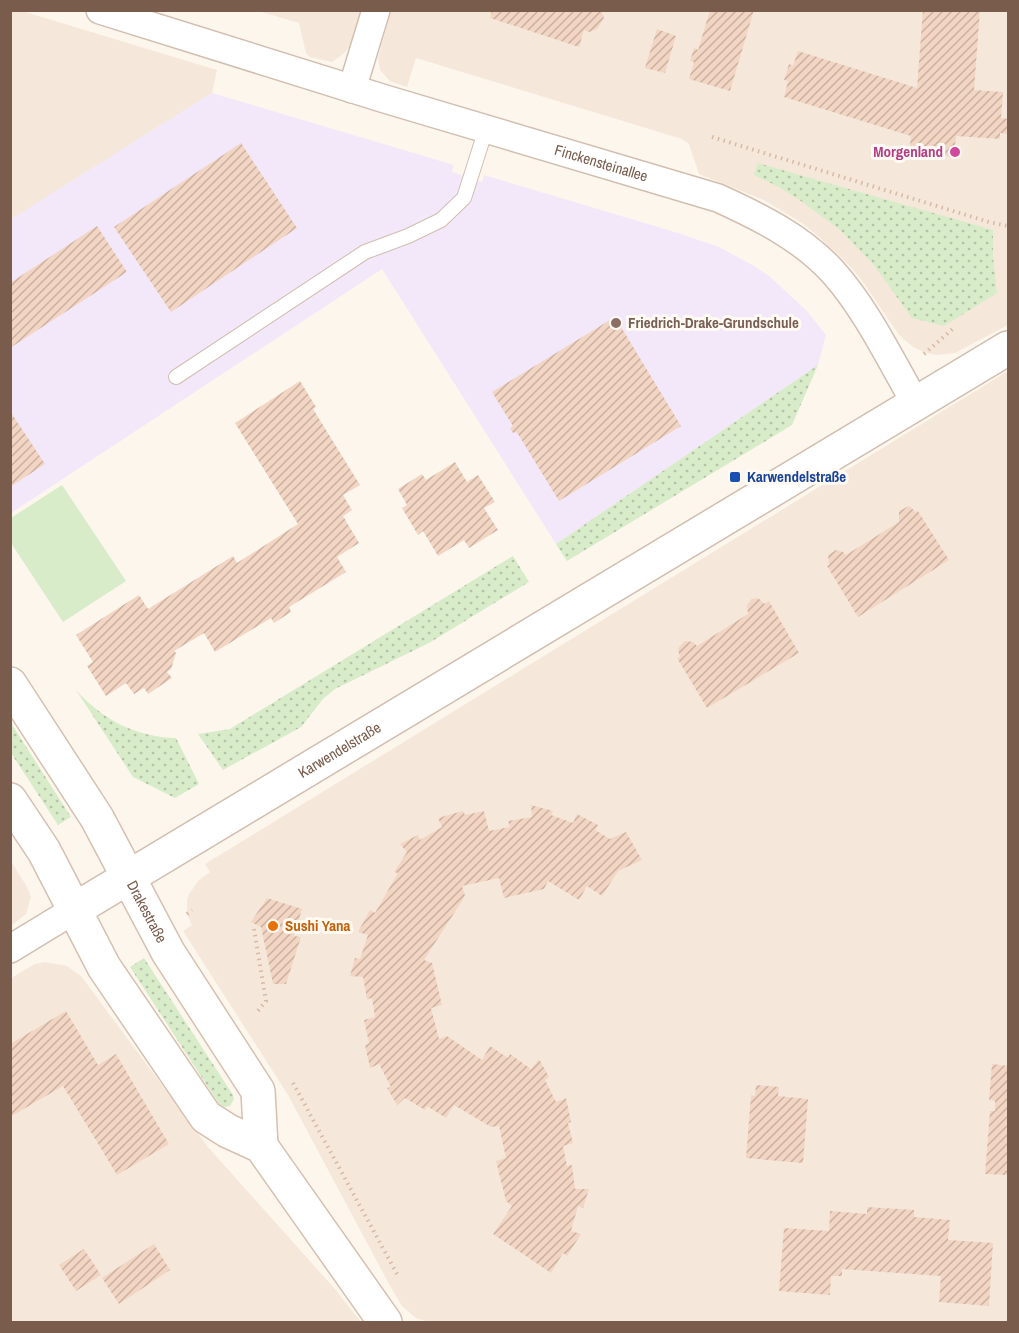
<svg xmlns="http://www.w3.org/2000/svg" width="1019" height="1333" font-family="'Archivo Narrow',sans-serif">
  <style>
    .residential { fill: #f5e8da }
    .education { fill: #f3e8fa }
    .grass { fill: url(#grass-dots) }
    .pitch { fill: #d8ecc9 }
    .building { fill: url(#building-hatch) }
    .lines { fill: none; stroke-linecap: round; stroke-linejoin: round }
    .service-casing { stroke: #d1beb0; stroke-width: 16 }
    .minor-casing { stroke: #d1beb0; stroke-width: 30 }
    .tertiary-casing { stroke: #d1beb0; stroke-width: 36 }
    .secondary-casing { stroke: #d6c0b0; stroke-width: 36 }
    .path { stroke: #d9b8a5; stroke-width: 4; stroke-dasharray: 1.5 4.5; stroke-linecap: butt }
    .service { stroke: #fff; stroke-width: 14 }
    .minor { stroke: #fff; stroke-width: 27 }
    .tertiary { stroke: #fff; stroke-width: 33 }
    .secondary { stroke: #fff; stroke-width: 33 }
    .hotel-dot { fill: #d1479c; stroke: #fffaf3; stroke-width: 2 }
    .education-dot { fill: #8d6e63; stroke: #fffaf3; stroke-width: 2 }
    .transit-dot { fill: #1a4fb4; stroke: #fffaf3; stroke-width: 2 }
    .food-dot { fill: #e8710a; stroke: #fffaf3; stroke-width: 2 }
    .labels { text-anchor: middle; stroke-width: 6; stroke-linejoin: round; paint-order: stroke }
    .hotel-label { font-size: 15px; font-weight: bold; fill: #b23c85; stroke: #fffaf3; text-anchor: end }
    .street-label { font-size: 15px; fill: #7a5c4d; stroke: #fffaf3 }
    .education-label { font-size: 15px; font-weight: bold; fill: #785e54; stroke: #fffaf3; text-anchor: start }
    .transit-label { font-size: 15px; font-weight: bold; fill: #164399; stroke: #fffaf3; text-anchor: start }
    .food-label { font-size: 15px; font-weight: bold; fill: #c56008; stroke: #fffaf3; text-anchor: start }
  </style>
  <defs>
    <pattern id="grass-dots" width="8" height="8" patternUnits="userSpaceOnUse" patternTransform="scale(1.5)"><rect width="8" height="8" fill="#d8ecc9"/><path d="M2 2h.1M6 6h.1" fill="none" stroke="#b4c2a5" stroke-width="1.8" stroke-linecap="round"/></pattern>
    <pattern id="building-hatch" width="6" height="6" patternUnits="userSpaceOnUse" patternTransform="scale(1.5)"><rect width="6" height="6" fill="#f3d5c3"/><path d="M-1 1l2-2M0 6l6-6M5 7l2-2" fill="none" stroke="#cab0a1"/></pattern>
  </defs>
  <rect width="100%" height="100%" fill="#fdf6ec"/>
  <g class="residential">
    <path d="M11 11H22L217 70 212 93 11 220Z"/>
    <path d="M258 11H364L352 44 343 54 332 62 310 57 306 53 299 23Z"/>
    <path d="M391 11H1008V325L955 353 938 355 926 353 913 347 899 335 863 282 848 264 819 237 802 223 764 200 699 174 689 144 682 139 416 58 407 87 390 81 380 70 378 58Z"/>
    <path d="M1008 371V1322H429L416 1318 402 1306 389 1284 288 1095 183 931 192 925 187 914V900L189 894 199 880 210 872 205 864Z"/>
    <path d="M11 861 27 887 31 897 26 914 11 926Z"/>
    <path d="M45 962 67 966 81 976 208 1147 334 1288 361 1322H11V978L35 964Z"/>
  </g>
  <path class="education" d="M212 93 454 165 452 172 482 182 484 175 678 233 719 247 754 266 769 276 807 311 826 335 818 365 556 544 382 269 11 513V219Z"/>
  <g class="grass">
    <path d="M758 163 993 230V257L997 293 944 326 912 318 873 264 840 230 801 201 777 186 754 175Z"/>
    <path d="M818 365 792 425 567 561 556 544Z"/>
    <path d="M513 556 529 582 429 643 335 689 323 699 301 727 223 770 198 734 230 729Z"/>
    <path d="M76 690C103 720 136 737 176 738L199 784 175 798 133 777Z"/>
    <path d="M11 723 71 817 58 825 11 753Z"/>
    <path d="M144 958 233 1095 234 1099 230 1106 224 1107 219 1104 130 967Z"/>
  </g>
  <path class="pitch" d="M62 485 126 581 63 622 11 543V518Z"/>
  <g class="building">
    <path d="M492 10H601L604 18 597 29 589 32 584 30 579 47 490 18Z"/>
    <path d="M710 10H754L730 91 689 79 694 62 690 61 694 48 698 50Z"/>
    <path d="M923 10H980L974 90 1003 92 1001 118 1008 119V134L1000 133V139L956 136 955 145 957 146 954 158 910 146 911 136 784 97 788 81 784 80 789 64 793 66 798 51 917 88Z"/>
    <path d="M657 29 676 36 665 73 645 68Z"/>
    <path d="M241 143 297 228 171 312 114 227Z"/>
    <path d="M97 226 127 272 10 348V283Z"/>
    <path d="M615 317 681 426 559 501 518 434 516 432 513 433 510 428 513 426 492 392Z"/>
    <path d="M300 381 316 407 313 409 360 485 343 495 352 510 343 516 359 543 337 557 346 572 289 607 291 612 274 623 271 618 215 652 204 633 174 651 176 653 171 669 167 672 172 678 148 694 144 688 134 694 126 683 106 696 87 666 93 662 76 635 139 595 148 609 233 556 237 563 298 524 235 423Z"/>
    <path d="M10 411 45 464 10 487Z"/>
    <path d="M455 462 467 482 478 475 495 502 484 508 498 530 469 548 464 540 438 556 423 531 418 535 402 508 407 505 398 489 422 474 426 480Z"/>
    <path d="M909 506 916 512 918 511 949 560 858 617 827 566 829 565 828 555 836 550 843 552 846 555 899 522V511Z"/>
    <path d="M758 598 765 604 769 601 799 653 707 708 677 658 680 657 678 650 679 647 685 641 693 642 697 646 748 614 747 605 752 599Z"/>
    <path d="M531 805 553 811 551 815 573 823 577 814 598 825 595 830 610 839 626 832 642 860 618 871 602 896 587 886 579 900 548 881 544 889 504 898 499 878 462 886 465 896 424 960 432 963 442 1005 431 1008 439 1039 447 1036 482 1060 490 1046 508 1058 510 1054 531 1069 539 1059 549 1077 545 1080 556 1102 566 1098 571 1122 568 1123 573 1143 563 1146 567 1166 572 1165 575 1189H589L583 1208 578 1206 571 1231 581 1234 567 1256 563 1253 551 1273 493 1234 512 1206 506 1201 496 1161 506 1158 499 1126 491 1127 454 1105 446 1118 427 1106 425 1110 405 1098 397 1105 387 1088 391 1087 379 1064 370 1068 365 1045 369 1043 364 1020 375 1017 372 998 367 999 363 977 350 976 355 958 360 959 368 935 358 932 370 910 375 913 398 873 394 872 407 852 400 844 418 835 420 840 442 827 438 818 463 811 465 815 484 811 489 831 510 827 508 821 532 817Z"/>
    <path d="M267 898 302 909 294 936 301 937 286 984H273L261 927 251 922Z"/>
    <path d="M66 1011 98 1065 116 1054 169 1144 117 1175 63 1086 10 1117V1044Z"/>
    <path d="M992 1064 1008 1066V1175L985 1174 990 1111H995V1101L989 1100Z"/>
    <path d="M756 1085 779 1087 778 1096 808 1099 803 1163 746 1158 751 1095 755 1096Z"/>
    <path d="M867 1207 914 1210V1217L950 1220 948 1240 993 1243 989 1306 939 1302 941 1276 842 1269V1276H831L830 1295 779 1291 784 1228 829 1231 830 1211 867 1214Z"/>
    <path d="M154 1244 170 1270 119 1304 102 1278Z"/>
    <path d="M84 1249 101 1275 76 1291 59 1265Z"/>
  </g>
  <g class="lines">
    <g class="service-casing">
      <path id="service" d="M176 377 365 252 408 236 441 220 464 198 486 129"/>
    </g>
    <g class="minor-casing">
      <g id="minor">
        <path id="s1" d="M100 10 385 99 718 198C760 217 802 238 833 272 867 310 891 361 916 404"/>
        <path d="M352 89 376 10"/>
        <path d="M10 949 74 910"/>
      </g>
    </g>
    <g class="tertiary-casing">
      <g id="tertiary">
        <path id="s2" d="M74 910 1008 348"/>
      </g>
    </g>
    <g class="secondary-casing">
      <g id="secondary">
        <path id="s3" d="M10 684 97 818 168 952 258 1091 261 1146"/>
        <path d="M10 800 44 851 104 967 206 1117 228 1131 261 1146 385 1322"/>
      </g>
    </g>
    <g class="path">
      <path d="M712 137 989 222 1008 226"/>
      <path d="M924 354 955 327"/>
      <path d="M187 914 192 910"/>
      <path d="M254 929 266 1001 257 1012"/>
      <path d="M293 1083 397 1274"/>
    </g>
    <use href="#service" class="service"/>
    <use href="#minor" class="minor"/>
    <use href="#tertiary" class="tertiary"/>
    <use href="#secondary" class="secondary"/>
  </g>
  <circle class="hotel-dot" cx="955" cy="152" r="6"/>
  <circle class="education-dot" cx="616" cy="323" r="6"/>
  <rect class="transit-dot" x="729" y="471" width="12" height="12" rx="3"/>
  <circle class="food-dot" cx="273" cy="926" r="6"/>
  <g class="labels">
    <g class="hotel-label">
      <text x="943" y="157">Morgenland</text>
    </g>
    <g class="street-label">
      <text dy="5" stroke="none"><textPath href="#s1" startOffset="524">Finckensteinallee</textPath></text>
      <text dy="5" stroke="none"><textPath href="#s2" startOffset="310">Karwendelstraße</textPath></text>
      <text dy="5" stroke="none"><textPath href="#s3" startOffset="266">Drakestraße</textPath></text>
    </g>
    <g class="education-label">
      <text x="628" y="328">Friedrich-Drake-Grundschule</text>
    </g>
    <g class="transit-label">
      <text x="747" y="482">Karwendelstraße</text>
    </g>
    <g class="food-label">
      <text x="285" y="931">Sushi Yana</text>
    </g>
  </g>
  <rect width="1019" height="1333" fill="none" stroke="#7a5c4d" stroke-width="24"/>
</svg>
